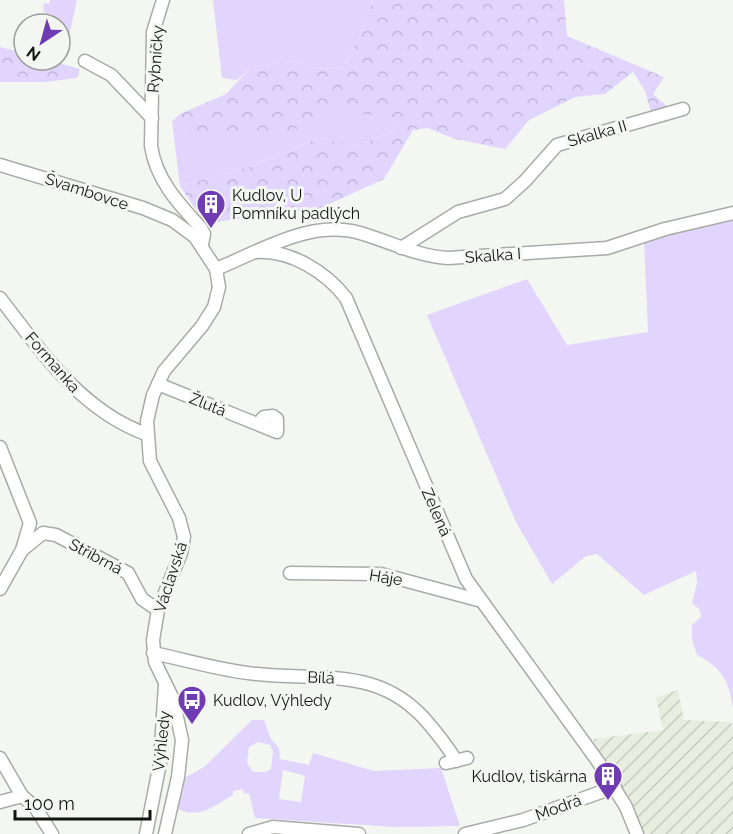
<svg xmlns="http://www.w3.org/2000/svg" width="733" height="834" font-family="Raleway,sans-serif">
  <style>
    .industrial { fill: url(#industrial-furrows) }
    .green { fill: #e1d5fd; fill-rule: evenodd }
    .forest { fill: url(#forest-crowns) }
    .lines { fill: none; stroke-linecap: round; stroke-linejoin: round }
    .minor-casing { stroke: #a9aba6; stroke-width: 15 }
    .minor { stroke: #fff; stroke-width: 12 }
    .labels { text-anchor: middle; stroke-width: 6; stroke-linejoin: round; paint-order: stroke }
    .street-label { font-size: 16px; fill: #141513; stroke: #f4f7f1 }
    .poi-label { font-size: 16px; fill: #141513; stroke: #f4f7f1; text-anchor: start }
  </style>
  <defs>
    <pattern id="industrial-furrows" width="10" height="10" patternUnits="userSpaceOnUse" patternTransform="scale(1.5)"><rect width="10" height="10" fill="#e7eee0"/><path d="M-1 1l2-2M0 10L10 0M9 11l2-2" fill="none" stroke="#c5cbbf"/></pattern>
    <pattern id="forest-crowns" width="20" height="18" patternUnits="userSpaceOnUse" patternTransform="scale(1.5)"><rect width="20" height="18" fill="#e1d5fd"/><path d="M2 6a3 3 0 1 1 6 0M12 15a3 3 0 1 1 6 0" fill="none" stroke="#c0b6d8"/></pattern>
  </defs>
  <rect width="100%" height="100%" fill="#f4f7f1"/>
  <path class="industrial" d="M678 690 684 720 731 722 733 728V834H643L640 822 615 784 593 739 663 730 656 697Z"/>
  <g class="green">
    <path d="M50 0H77L69 36 65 38 60 37V24H45L47 13 43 11 44 3 49 4Z"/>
    <path d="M213 0H373L359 39 342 69 308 68 296 60 251 67 237 80 222 78Z"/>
    <path d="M333 96 346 114H391L395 130 356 146 318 138 253 166 180 186 172 121 187 134 226 133Z"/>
    <path d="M733 217V708C729 680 721 667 697 655L692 639V625L701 617 700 610 692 603 697 583 696 571 644 595 597 554 586 556 552 584 516 522 427 315 527 279 567 345 648 332 644 240Z"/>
    <path d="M252 720H264L271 739 279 748 280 759 309 765 313 753 374 771 441 768 460 826 395 827 255 818 249 793 244 794 243 789 233 791V795C215 805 199 820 178 809L186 777 204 767ZM258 742 270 745 273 752 271 769 266 772H253L247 763 249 747ZM283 770 305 776 301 802 279 799Z"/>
  </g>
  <g class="forest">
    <path d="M373 0H564L567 36 664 77 653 94 671 110 652 115 645 91 633 72 605 94 575 97 529 120 505 149 455 139 428 128 413 130 384 179 316 210 205 223 180 186 253 166 318 138 356 146 395 130 391 115 346 114 333 97 317 123 283 133 187 134 172 121 180 114 226 94 251 67 296 60 308 68 342 69 359 39Z"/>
    <path d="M0 47 24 53V60H48L80 69 77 78 46 82H0Z"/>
  </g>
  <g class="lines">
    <g class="minor-casing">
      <g id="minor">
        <path d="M163 0 153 32 151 146C156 180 179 204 201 228L204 234 202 244"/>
        <path d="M85 61 111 75 152 118"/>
        <path d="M0 165 143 208 172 220 195 237 216 269 219 287 214 307 202 326 164 371 153 395 147 421 150 461 179 518 184 537 181 553 158 610 153 640 155 662 173 699 182 740 178 777 165 834"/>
        <path d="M401 248 458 212 505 199 525 181 557 145 683 109"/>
        <path d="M256 252C291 250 326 272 346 298L466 579 599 763 626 807 637 834"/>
        <path d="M216 269C261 251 310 219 360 233 391 242 416 256 448 258L607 248 665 229 733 213"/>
        <path d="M0 298C41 351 80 410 146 434"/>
        <path d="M158 384 277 432V419L273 416 264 417 258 424"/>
        <path d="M0 447 30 523 22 550 0 589"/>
        <path d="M22 550 43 533 56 535 128 573 142 599 158 610"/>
        <path d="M290 573 381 574 478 600"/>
        <path d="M153 653C187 660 222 671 257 674 324 681 381 666 429 724 439 736 449 748 456 761"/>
        <path d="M0 758 22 796 35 807 52 834"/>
        <path d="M446 763 467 758"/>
        <path d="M0 802 22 796"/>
        <path d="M146 834 160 763 165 684"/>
        <path d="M249 834 273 827 359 834"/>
        <path d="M465 834 523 820 615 787"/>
      </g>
    </g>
    <use href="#minor" class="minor"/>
  </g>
  <defs>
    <g id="building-pin" transform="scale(1.5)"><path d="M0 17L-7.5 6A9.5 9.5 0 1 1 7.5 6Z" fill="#703cb3" stroke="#f4f7f1"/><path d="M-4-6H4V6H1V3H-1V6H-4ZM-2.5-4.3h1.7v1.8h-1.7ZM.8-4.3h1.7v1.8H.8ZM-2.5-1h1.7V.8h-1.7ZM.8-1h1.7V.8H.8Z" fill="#fff"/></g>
    <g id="bus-pin" transform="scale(1.5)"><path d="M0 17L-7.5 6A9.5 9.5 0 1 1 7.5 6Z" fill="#703cb3" stroke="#f4f7f1"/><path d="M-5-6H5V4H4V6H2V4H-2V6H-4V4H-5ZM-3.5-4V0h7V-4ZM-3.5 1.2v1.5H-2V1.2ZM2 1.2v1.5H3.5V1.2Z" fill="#fff"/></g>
  </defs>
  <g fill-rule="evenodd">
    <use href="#building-pin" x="211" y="204"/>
    <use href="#bus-pin" x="192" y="700"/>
    <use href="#building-pin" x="608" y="776"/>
  </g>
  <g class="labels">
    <g class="street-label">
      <text transform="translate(155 59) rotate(-86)" y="6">Rybníčky</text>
      <text transform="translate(597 133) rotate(-16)" y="6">Skalka II</text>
      <text transform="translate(87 191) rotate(18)" y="6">Švambovce</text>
      <text transform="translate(493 255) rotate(-4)" y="6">Skalka I</text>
      <text transform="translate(53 362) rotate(49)" y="6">Formanka</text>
      <text transform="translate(208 404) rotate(22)" y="6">Žlutá</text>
      <text transform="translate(437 512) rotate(66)" y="6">Zelená</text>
      <text transform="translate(96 556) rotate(28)" y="6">Stříbrná</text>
      <text transform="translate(170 577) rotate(-72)" y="6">Václavská</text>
      <text transform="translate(386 577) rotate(9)" y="6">Háje</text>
      <text transform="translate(321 677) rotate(2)" y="6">Bílá</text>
      <text transform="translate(161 741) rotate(-84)" y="6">Výhledy</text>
      <text transform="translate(558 807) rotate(-20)" y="6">Modrá</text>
    </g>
    <g class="poi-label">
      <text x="232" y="201">Kudlov, U<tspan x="232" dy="18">Pomníku padlých</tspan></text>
      <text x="213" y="706">Kudlov, Výhledy</text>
      <text x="587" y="782" text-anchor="end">Kudlov, tiskárna</text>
    </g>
  </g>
  <g transform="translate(42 42) rotate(216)"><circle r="28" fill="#f4f7f1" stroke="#9a9d98" stroke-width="1.5"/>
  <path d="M0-4.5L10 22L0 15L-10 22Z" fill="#703cb3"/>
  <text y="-9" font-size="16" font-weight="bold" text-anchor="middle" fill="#141513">N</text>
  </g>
  <path d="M15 810v9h135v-9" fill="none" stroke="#141513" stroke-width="3"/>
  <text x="24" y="810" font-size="18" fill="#141513" stroke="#f4f7f1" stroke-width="4.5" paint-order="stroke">100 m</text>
</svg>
